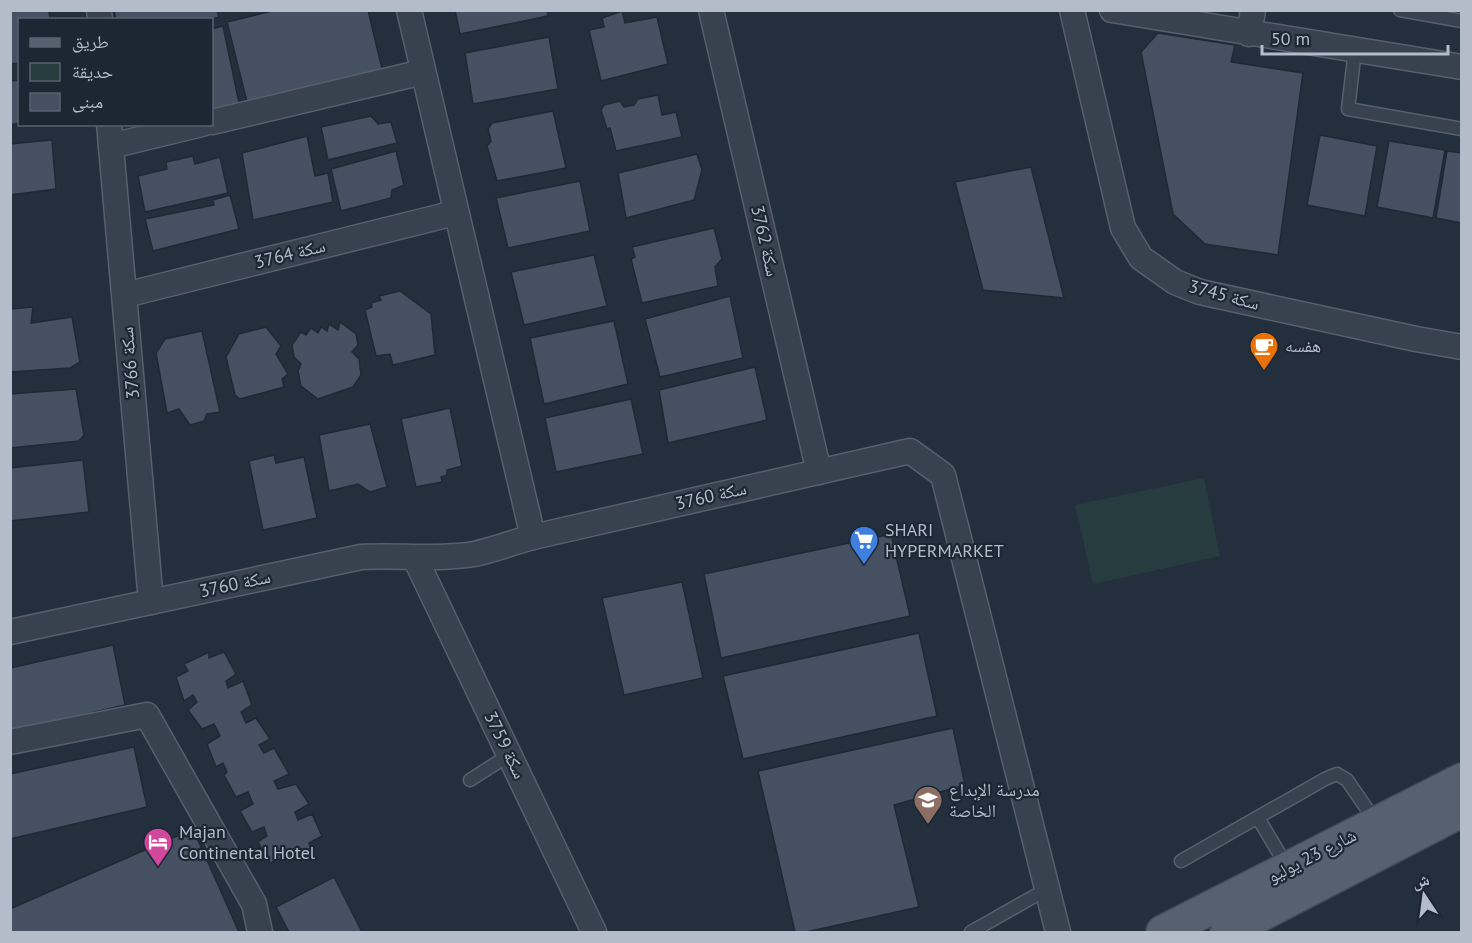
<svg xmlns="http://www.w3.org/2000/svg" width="1472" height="943" font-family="'PT Sans','Noto Naskh Arabic',sans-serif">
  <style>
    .green { fill: #263c3f }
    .building { fill: #455162; stroke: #1f2835; stroke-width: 1.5 }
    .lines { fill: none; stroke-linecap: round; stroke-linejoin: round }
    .lane-casing { stroke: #565f6c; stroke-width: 15 }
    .street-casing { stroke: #565f6c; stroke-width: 27 }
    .primary-casing { stroke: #414a57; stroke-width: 36 }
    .lane { stroke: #38414e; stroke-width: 12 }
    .street { stroke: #38414e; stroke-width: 24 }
    .primary { stroke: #56606e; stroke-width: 33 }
    .labels { text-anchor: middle; stroke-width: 4.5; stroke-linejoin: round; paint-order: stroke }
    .street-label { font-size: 18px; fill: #b4bcc9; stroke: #1d2633 }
    .poi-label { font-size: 18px; fill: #b4bcc9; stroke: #1d2633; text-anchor: start }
  </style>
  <rect width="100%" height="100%" fill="#242f3e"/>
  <path class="green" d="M1204 478 1220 556 1093 584 1075 505Z"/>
  <g class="building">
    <path d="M10 10H49L50 20H20V63L10 64Z"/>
    <path d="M114 10H217L219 17 208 20H116Z"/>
    <path d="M276 10H368L382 69 247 102 227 22Z"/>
    <path d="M455 10H547L548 16 460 34Z"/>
    <path d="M622 11 625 23 657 17 668 64 601 81 589 30 604 27 602 18Z"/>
    <path d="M223 26 239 103 212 109V29Z"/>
    <path d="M1158 33 1235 45 1231 62 1303 73 1278 255 1205 244 1173 214 1141 52Z"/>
    <path d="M549 37 558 89 473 104 465 53Z"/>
    <path d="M20 80V123L10 125V81Z"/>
    <path d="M658 95 662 115 676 112 682 137 616 151 610 128 607 129 601 110 604 105 620 101 624 107 634 105 638 99Z"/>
    <path d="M553 111 566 168 497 181 487 146 491 141 488 129 492 123Z"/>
    <path d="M371 116 378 124 391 122 397 143 328 160 321 127Z"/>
    <path d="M1320 135 1377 146 1365 216 1307 205Z"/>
    <path d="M307 136 315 176 328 173 333 202 253 220 242 153Z"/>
    <path d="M52 140 56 189 10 195V144Z"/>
    <path d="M1389 141 1445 150 1433 218 1377 207Z"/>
    <path d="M396 151 404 185 392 190 391 198 341 211 331 169Z"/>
    <path d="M1447 151 1462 153V223L1436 218Z"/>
    <path d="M697 154 702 170 694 200 626 218 618 173Z"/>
    <path d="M193 156 195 164 220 157 228 193 145 212 138 176 167 169 166 162Z"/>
    <path d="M1031 167 1064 298 983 290 955 182Z"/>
    <path d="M580 181 590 231 508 248 496 198Z"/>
    <path d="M230 195 239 229 153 251 145 219 214 205 213 200Z"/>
    <path d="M714 228 722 259 715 267 718 286 642 303 631 259 635 257 632 247Z"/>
    <path d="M594 255 607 306 524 325 511 272Z"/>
    <path d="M400 291 431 314 435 355 393 365 390 354 376 356 365 310 372 307 371 303 381 300 379 296Z"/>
    <path d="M730 296 743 358 660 377 645 319Z"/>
    <path d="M33 307 31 323 72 317 80 362 70 368 10 372V309Z"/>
    <path d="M614 321 628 384 544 404 530 338Z"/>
    <path d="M340 322 356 334 358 345 352 352 359 359 361 375 353 387 318 399 301 386 298 371 301 364 294 357 292 345 301 332 306 335 311 328 318 333 321 327 327 331 329 324 338 330Z"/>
    <path d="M266 327 281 346 276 354 288 374 282 379 284 387 240 399 235 395 226 357 239 334Z"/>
    <path d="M202 331 220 412 207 414 204 421 190 425 179 409 167 413 156 353 165 339Z"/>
    <path d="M755 367 767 420 668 443 659 390Z"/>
    <path d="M76 389 84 435 79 441 10 448V394Z"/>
    <path d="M631 399 643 454 556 472 545 418Z"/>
    <path d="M450 408 462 466 447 470V475L441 477 442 482 416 487 401 419Z"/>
    <path d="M370 424 387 487 370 492 358 484 329 491 319 435Z"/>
    <path d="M274 455 276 463 304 457 317 518 263 530 249 461Z"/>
    <path d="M83 460 89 512 10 521V468Z"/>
    <path d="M891 534 910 616 721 658 704 574Z"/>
    <path d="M682 582 703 678 624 695 602 598Z"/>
    <path d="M919 633 937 716 743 759 723 676Z"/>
    <path d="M113 645 125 705 10 732V668Z"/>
    <path d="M209 652V658L224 652 236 674 226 681 228 688 243 681 252 705 241 712 246 723 256 718 270 739 259 745 264 753 274 748 289 774 274 781 278 789 296 784 309 804 295 812 298 820 312 814 322 836 309 843 312 851 287 863 284 857 270 863 258 842 267 836 264 827 252 832 240 811 253 804 248 792 236 797 224 775 227 772 223 763 216 767 207 744 220 736 214 724 202 729 188 710 197 702 193 695 184 701 176 677 188 671 184 664Z"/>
    <path d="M953 728 965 785 894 805 919 907 806 932H795L758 771Z"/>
    <path d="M134 747 147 807 10 839V774Z"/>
    <path d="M193 829 239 932H10V905L12 908Z"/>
    <path d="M334 877 362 932H289L276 907Z"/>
  </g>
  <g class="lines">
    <g class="lane-casing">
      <g id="lane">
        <path d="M1400 10 1462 21"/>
        <path d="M1355 50 1348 109 1462 129"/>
        <path d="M470 780 509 755"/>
        <path d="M1258 818 1288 868"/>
        <path d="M1181 861 1325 779 1337 774 1347 780 1376 822"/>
        <path d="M971 932 1047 889"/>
      </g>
    </g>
    <g class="street-casing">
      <g id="street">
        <path d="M99 10 100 20"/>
        <path d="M409 10 533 537"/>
        <path d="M711 10 819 472"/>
        <path d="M1072 10 1123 228 1141 258 1175 282 1200 292 1416 339 1462 347"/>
        <path d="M1112 10 1462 67"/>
        <path d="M1249 34 1253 10"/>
        <path d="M212 122 423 72"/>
        <path d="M109 124 151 602"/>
        <path d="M111 146 202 124"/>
        <path d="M125 295 455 213"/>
        <path d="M415 558 594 932"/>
        <path d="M10 632 361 557C399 555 437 560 474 554 494 550 513 542 533 537L910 451 943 475 1058 932"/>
        <path d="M10 742 147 715 254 904 260 932"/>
      </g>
    </g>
    <g class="primary-casing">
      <g id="primary">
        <path d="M1163 932 1462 780"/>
        <path d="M1227 932 1462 810"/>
      </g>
    </g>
    <use href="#lane" class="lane"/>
    <use href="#street" class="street"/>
    <use href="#primary" class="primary"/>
  </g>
  <defs>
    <g id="cafe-pin" transform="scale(1.5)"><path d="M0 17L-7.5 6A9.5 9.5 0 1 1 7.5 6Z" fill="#e8710a" stroke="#1d2633"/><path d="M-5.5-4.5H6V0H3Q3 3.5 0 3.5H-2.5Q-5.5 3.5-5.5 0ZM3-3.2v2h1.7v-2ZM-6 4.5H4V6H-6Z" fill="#fff"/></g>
    <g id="supermarket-pin" transform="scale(1.5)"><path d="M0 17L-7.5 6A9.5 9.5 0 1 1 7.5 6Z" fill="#3f7fe0" stroke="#1d2633"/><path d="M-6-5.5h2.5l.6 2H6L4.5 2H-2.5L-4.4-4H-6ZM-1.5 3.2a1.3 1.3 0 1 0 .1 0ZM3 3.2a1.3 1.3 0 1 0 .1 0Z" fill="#fff"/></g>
    <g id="school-pin" transform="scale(1.5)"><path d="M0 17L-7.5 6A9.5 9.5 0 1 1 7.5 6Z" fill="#8d6e63" stroke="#1d2633"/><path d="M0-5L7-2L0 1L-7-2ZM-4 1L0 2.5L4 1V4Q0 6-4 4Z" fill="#fff"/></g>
    <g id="hotel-pin" transform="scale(1.5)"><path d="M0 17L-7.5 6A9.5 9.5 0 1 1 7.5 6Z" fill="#d1479c" stroke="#1d2633"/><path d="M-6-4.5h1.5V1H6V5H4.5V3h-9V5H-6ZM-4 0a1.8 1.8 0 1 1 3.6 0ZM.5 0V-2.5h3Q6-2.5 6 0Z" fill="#fff"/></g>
  </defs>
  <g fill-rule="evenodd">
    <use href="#cafe-pin" x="1264" y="346"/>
    <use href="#supermarket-pin" x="864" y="540"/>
    <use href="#school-pin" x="928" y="800"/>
    <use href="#hotel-pin" x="158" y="842"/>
  </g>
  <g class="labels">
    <g class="street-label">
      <text transform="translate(765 241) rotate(77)" y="6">سكة 3762</text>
      <text transform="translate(290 254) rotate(-14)" y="6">سكة 3764</text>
      <text transform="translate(1224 295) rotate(15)" y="6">سكة 3745</text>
      <text transform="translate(130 363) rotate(-95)" y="6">سكة 3766</text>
      <text transform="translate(711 496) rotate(-13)" y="6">سكة 3760</text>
      <text transform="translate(235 584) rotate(-12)" y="6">سكة 3760</text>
      <text transform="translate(505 745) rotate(64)" y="6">سكة 3759</text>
      <text transform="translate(1312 856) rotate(-27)" y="6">شارع 23 يوليو</text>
    </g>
    <g class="poi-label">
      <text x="1285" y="352">هفسه</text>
      <text x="885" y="536">SHARI<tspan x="885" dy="21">HYPERMARKET</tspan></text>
      <text x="949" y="796">مدرسة الإبداع<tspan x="949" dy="21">الخاصة</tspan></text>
      <text x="179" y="838">Majan<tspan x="179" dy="21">Continental Hotel</tspan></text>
    </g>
  </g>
  <rect width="1472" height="943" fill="none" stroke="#b4bcc9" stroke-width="24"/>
  <rect x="18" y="18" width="195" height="108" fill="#1d2633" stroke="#59626f" stroke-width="1.5"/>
  <rect x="30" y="38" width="30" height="9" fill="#56606e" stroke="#59626f" stroke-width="1.5"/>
  <text x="72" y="48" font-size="18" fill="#b4bcc9">طريق</text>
  <rect x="30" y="63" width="30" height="18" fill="#263c3f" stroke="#59626f" stroke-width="1.5"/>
  <text x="72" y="78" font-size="18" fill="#b4bcc9">حديقة</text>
  <rect x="30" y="93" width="30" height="18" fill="#455162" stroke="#59626f" stroke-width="1.5"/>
  <text x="72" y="108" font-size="18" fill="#b4bcc9">مبنى</text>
  <g transform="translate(1424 895) rotate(347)" stroke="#1d2633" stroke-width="4.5" paint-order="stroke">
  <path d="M0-4.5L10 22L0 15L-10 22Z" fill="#b4bcc9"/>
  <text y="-9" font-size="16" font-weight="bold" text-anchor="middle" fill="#b4bcc9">ش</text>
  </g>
  <path d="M1262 45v9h186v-9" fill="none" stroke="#b4bcc9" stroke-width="3"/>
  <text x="1271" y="45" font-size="18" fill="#b4bcc9" stroke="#1d2633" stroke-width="4.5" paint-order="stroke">50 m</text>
</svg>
